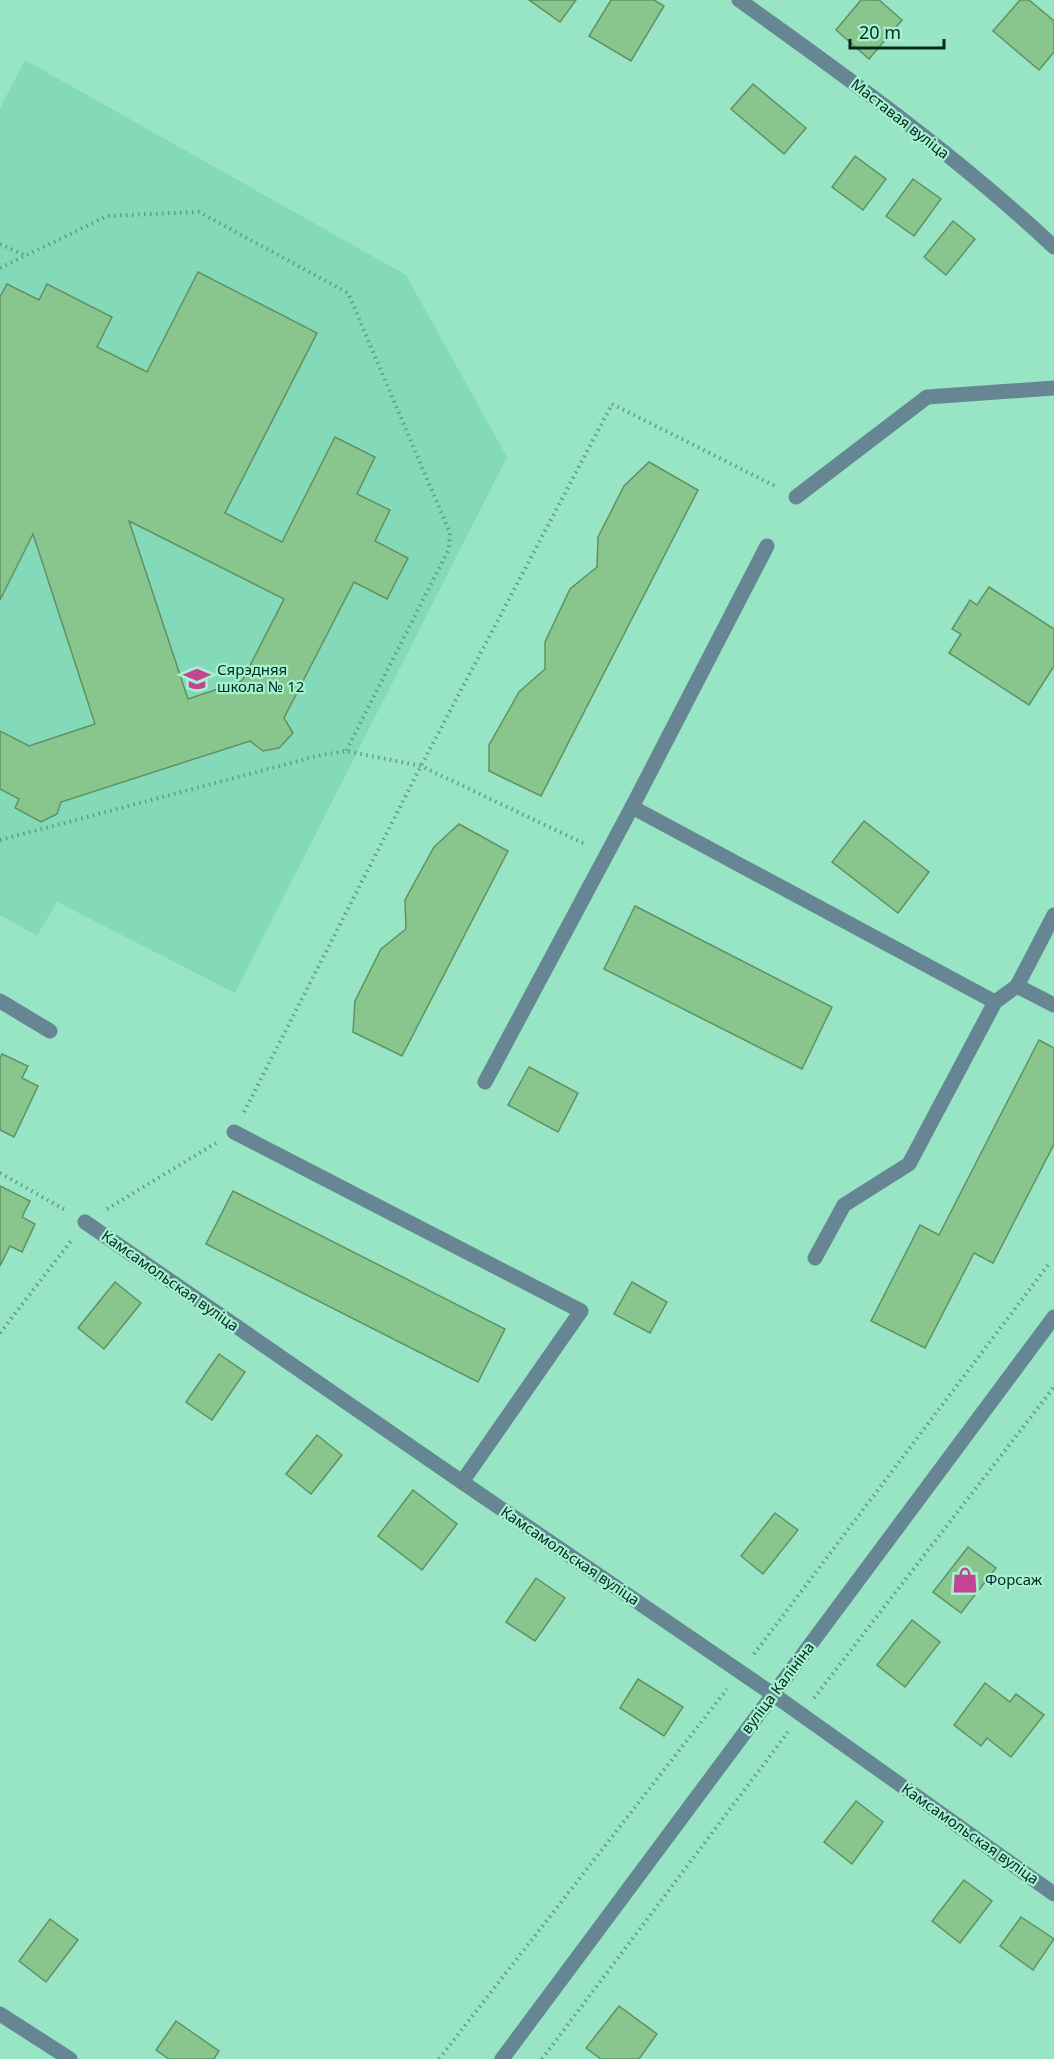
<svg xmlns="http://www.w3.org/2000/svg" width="1054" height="2059" font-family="'Noto Sans',sans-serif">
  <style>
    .built { fill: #84dab8 }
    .building { fill: #88c68d; stroke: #5f9163; stroke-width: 1.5; fill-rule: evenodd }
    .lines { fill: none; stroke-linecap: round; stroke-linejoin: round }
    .path { stroke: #609c84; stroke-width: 4; stroke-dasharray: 1.5 4.5; stroke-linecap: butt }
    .minor { stroke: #678693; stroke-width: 15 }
    .labels { text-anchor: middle; stroke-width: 4.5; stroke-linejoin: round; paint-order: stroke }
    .street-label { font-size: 15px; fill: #07281d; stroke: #a5f2d2 }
    .poi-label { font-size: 15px; fill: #07281d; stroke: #a5f2d2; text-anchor: start }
  </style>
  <rect width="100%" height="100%" fill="#98e5c5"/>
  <path class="built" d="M25 60 406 275 507 457 235 993 57 902 37 936 0 915V108Z"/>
  <g class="building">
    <path d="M529 0H576L560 22Z"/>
    <path d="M611 0H654L664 6 631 61 589 36Z"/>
    <path d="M861 0H879L902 20 869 59 836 30Z"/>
    <path d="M1020 0H1029L1054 21V52L1039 70 993 31Z"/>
    <path d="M753 84 806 128 784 154 731 109Z"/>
    <path d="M855 156 886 179 863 210 832 187Z"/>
    <path d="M913 179 941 199 914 236 886 216Z"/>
    <path d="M953 221 975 239 946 275 924 257Z"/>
    <path d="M198 272 317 333 225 513 282 542 335 437 375 457 357 494 390 510 375 541 408 558 387 599 354 582 284 718 293 733 279 748 263 751 250 741 61 802 57 814 41 822 15 808 19 799 0 789V731L29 746 95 724 33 534 0 600V297L7 284 39 300 47 284 112 317 97 347 147 372ZM129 521 284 599 242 681 188 699Z"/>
    <path d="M649 462 698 490 541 796 489 771V745L519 692 545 669V642L570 589 597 567 598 537 624 486Z"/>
    <path d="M989 587 1054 629V666L1029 705 949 653 961 634 952 629 970 600 977 605Z"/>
    <path d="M864 821 929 872 898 913 832 862Z"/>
    <path d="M459 824 508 851 402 1056 353 1032 355 1001 381 949 406 929 405 900 434 847Z"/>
    <path d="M635 906 832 1007 802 1069 604 969Z"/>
    <path d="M1039 1040 1054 1048V1144L993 1263 974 1253 925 1348 871 1321 920 1225 939 1235Z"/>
    <path d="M2 1054 28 1066 22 1078 38 1086 14 1137 0 1130V1058Z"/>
    <path d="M529 1067 578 1093 558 1132 508 1105Z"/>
    <path d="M0 1186 30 1201 22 1217 35 1224 22 1252 10 1246 0 1266Z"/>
    <path d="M233 1191 505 1329 478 1382 206 1244Z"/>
    <path d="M115 1282 141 1303 104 1349 78 1328Z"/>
    <path d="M632 1282 667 1302 650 1333 614 1314Z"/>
    <path d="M219 1354 245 1372 212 1420 186 1402Z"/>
    <path d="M317 1435 342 1455 311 1494 286 1474Z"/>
    <path d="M413 1490 457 1524 422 1570 378 1536Z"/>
    <path d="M775 1513 798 1530 763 1574 741 1556Z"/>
    <path d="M968 1547 996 1568 961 1613 933 1592Z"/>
    <path d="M536 1578 565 1598 535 1641 506 1622Z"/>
    <path d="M912 1620 940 1642 905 1687 877 1665Z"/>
    <path d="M638 1679 683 1707 664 1736 620 1708Z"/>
    <path d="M985 1683 1010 1702 1016 1694 1044 1715 1011 1757 987 1738 981 1746 954 1725Z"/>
    <path d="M856 1801 883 1822 852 1864 824 1842Z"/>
    <path d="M964 1880 992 1901 960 1943 932 1921Z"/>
    <path d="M1021 1917 1054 1939 1033 1970 1000 1946Z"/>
    <path d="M50 1919 78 1940 46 1982 19 1961Z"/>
    <path d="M619 2006 657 2034 639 2059H601L586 2048Z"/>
    <path d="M176 2021 219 2051 214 2059H169L156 2050Z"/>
  </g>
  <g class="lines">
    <g class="path">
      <path d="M0 244 24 255"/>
      <path d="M0 268 107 216 199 212 348 293 450 533 449 549 346 751"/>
      <path d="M0 840 321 755 346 751 421 766 587 845"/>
      <path d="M244 1112 421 766 612 404 777 487"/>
      <path d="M0 1173 67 1211"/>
      <path d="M107 1209 216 1143"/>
      <path d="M0 1333 71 1241"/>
      <path d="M754 1654 1048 1265"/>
      <path d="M814 1698 1054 1387"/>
      <path d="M439 2059 727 1689"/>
      <path d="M542 2059 788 1732"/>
    </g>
    <g class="minor">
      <path d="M739 0C847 77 957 156 1054 247"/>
      <path d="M796 497 927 397 1054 388"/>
      <path d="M632 807 995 1002 1017 986 1054 1005"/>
      <path d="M1017 986 1054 915"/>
      <path d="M0 1001 50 1031"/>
      <path d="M485 1082 632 807 767 546"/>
      <path d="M234 1132 581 1311 462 1482"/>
      <path d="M85 1222 462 1482 774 1695 1054 1894"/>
      <path d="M815 1258 844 1205 909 1164 995 1002"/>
      <path d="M0 2014 70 2059"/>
      <path d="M502 2059 1054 1317"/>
    </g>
  </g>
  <defs>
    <g id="school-bare" transform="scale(2.07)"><path d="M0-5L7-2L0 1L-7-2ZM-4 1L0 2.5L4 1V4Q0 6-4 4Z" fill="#c34592" stroke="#a5f2d2" stroke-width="2.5" paint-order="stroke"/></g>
    <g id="shop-bare" transform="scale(2.07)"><path d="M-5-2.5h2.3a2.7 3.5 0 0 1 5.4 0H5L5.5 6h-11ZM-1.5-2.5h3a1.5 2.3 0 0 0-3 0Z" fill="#c34592" stroke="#a5f2d2" stroke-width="2.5" paint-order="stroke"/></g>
  </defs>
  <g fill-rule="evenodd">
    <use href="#school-bare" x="197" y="679"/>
    <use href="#shop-bare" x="965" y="1580"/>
  </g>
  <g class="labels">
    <g class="street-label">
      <text transform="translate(900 119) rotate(38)" y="5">Маставая вуліца</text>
      <text transform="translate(170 1281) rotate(35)" y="5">Камсамольская вуліца</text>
      <text transform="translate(570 1556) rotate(34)" y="5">Камсамольская вуліца</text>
      <text transform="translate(778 1688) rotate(-53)" y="5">вуліца Калініна</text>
      <text transform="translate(970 1834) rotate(35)" y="5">Камсамольская вуліца</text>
    </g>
    <g class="poi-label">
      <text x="217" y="675">Сярэдняя<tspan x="217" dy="17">школа № 12</tspan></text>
      <text x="985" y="1585">Форсаж</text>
    </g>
  </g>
  <path d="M850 39v9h94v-9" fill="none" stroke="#07281d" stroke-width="3"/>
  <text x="859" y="39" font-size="18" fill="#07281d" stroke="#a5f2d2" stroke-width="4.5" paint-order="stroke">20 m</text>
</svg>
